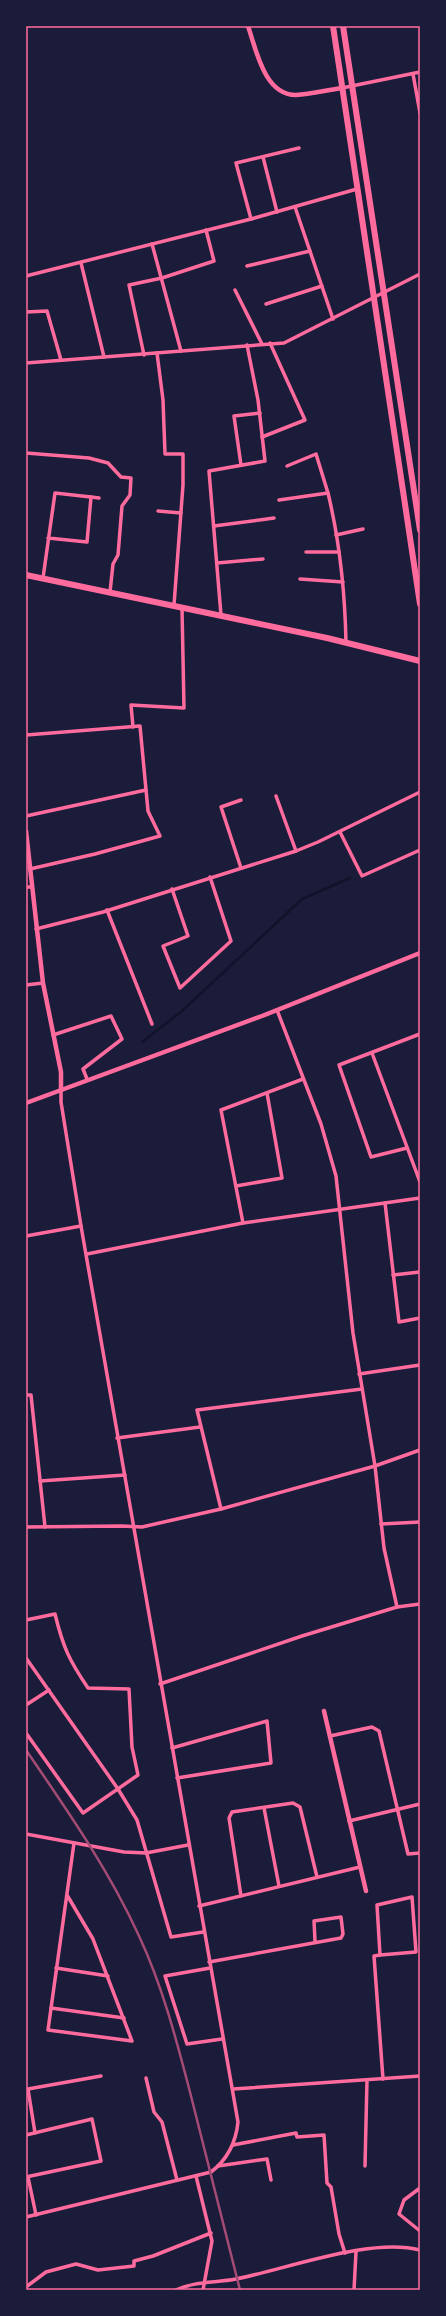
<svg xmlns="http://www.w3.org/2000/svg" width="446" height="2316" font-family="'Exo 2',sans-serif">
  <style>
    .lines { fill: none; stroke-linecap: round; stroke-linejoin: round }
    .stream { stroke: #12122b; stroke-width: 2.5 }
    .minor { stroke: #ff6b9d; stroke-width: 3.5 }
    .tertiary { stroke: #ff6b9d; stroke-width: 4.5 }
    .primary { stroke: #ff6b9d; stroke-width: 6 }
    .trunk { stroke: #ff6b9d; stroke-width: 6 }
    .rail { stroke: #a44b75; stroke-width: 2.5 }
    .neatline { fill: none; stroke: #ff6b9d; stroke-width: 1.5 }
  </style>
  <rect width="100%" height="100%" fill="#1b1b3a"/>
  <g class="lines">
    <path class="stream" d="M142 1042 182 1011 302 899 350 878"/>
    <g class="minor">
      <path d="M413 74 420 113"/>
      <path d="M342 88 420 72"/>
      <path d="M263 157 277 212"/>
      <path d="M295 207 333 319"/>
      <path d="M251 219 236 163 299 148"/>
      <path d="M152 244 181 351"/>
      <path d="M81 263 104 357"/>
      <path d="M247 266 310 251"/>
      <path d="M26 276 251 219 357 189"/>
      <path d="M235 290 262 344"/>
      <path d="M266 304 322 286"/>
      <path d="M26 312 47 311 61 360"/>
      <path d="M157 353 163 400 165 454H183V485L174 605"/>
      <path d="M144 355 129 285 162 278 214 261 206 230"/>
      <path d="M26 363 284 343 420 274"/>
      <path d="M262 437 305 420 270 343"/>
      <path d="M26 453 89 458 108 463 121 477 131 478 130 495 122 506 118 555 113 564 110 592"/>
      <path d="M241 465 234 416 260 413"/>
      <path d="M287 466 316 454 328 493"/>
      <path d="M91 497 99 498"/>
      <path d="M279 500 328 493C340 543 345 592 346 643"/>
      <path d="M158 511 181 513"/>
      <path d="M214 526 274 518"/>
      <path d="M336 535 363 529"/>
      <path d="M306 552H339"/>
      <path d="M217 563 263 559"/>
      <path d="M43 578 55 493 91 497 87 542 48 538"/>
      <path d="M300 579 343 582"/>
      <path d="M221 615 209 471 265 461 258 400 247 345"/>
      <path d="M133 727 131 705 184 708 182 608"/>
      <path d="M26 735 140 726 148 811 160 836 95 854 30 869"/>
      <path d="M276 796 296 851"/>
      <path d="M26 816 146 790"/>
      <path d="M340 832 362 876 420 850"/>
      <path d="M241 868 221 807 241 800"/>
      <path d="M26 887H32"/>
      <path d="M172 889 188 936 163 946 180 988 231 941 210 877"/>
      <path d="M107 910 152 1024"/>
      <path d="M36 929 103 912 296 851 318 842 420 792"/>
      <path d="M26 985 43 983"/>
      <path d="M277 1010 321 1124 336 1176 353 1333 375 1466 384 1548 397 1607"/>
      <path d="M53 1035 111 1016 122 1039 83 1069 87 1079"/>
      <path d="M372 1053 420 1182"/>
      <path d="M407 1148 371 1157 339 1065 420 1034"/>
      <path d="M236 1186 282 1178 267 1093"/>
      <path d="M385 1203 399 1322 420 1318"/>
      <path d="M243 1223 221 1110 303 1079"/>
      <path d="M26 1236 81 1226"/>
      <path d="M87 1254 243 1223 420 1198"/>
      <path d="M393 1275 420 1272"/>
      <path d="M359 1374 420 1365"/>
      <path d="M26 1395H31L45 1527"/>
      <path d="M117 1438 200 1427"/>
      <path d="M40 1481 125 1475"/>
      <path d="M221 1509 197 1410 362 1389"/>
      <path d="M381 1524 420 1522"/>
      <path d="M26 1527 122 1526 142 1527 221 1509 375 1466 420 1450"/>
      <path d="M26 1620 55 1614C63 1647 69 1660 88 1688L129 1689 132 1747 138 1775 83 1813 26 1733"/>
      <path d="M26 1658 118 1789 137 1820 171 1937 203 1932"/>
      <path d="M160 1684 302 1636 397 1607 420 1604"/>
      <path d="M26 1705 49 1690"/>
      <path d="M330 1736 372 1727 379 1731 408 1854 420 1853"/>
      <path d="M172 1748 267 1721 271 1763 177 1778"/>
      <path d="M264 1808 279 1886"/>
      <path d="M349 1821 420 1804"/>
      <path d="M26 1834 124 1852 146 1853 188 1845"/>
      <path d="M67 1895 93 1939 132 2041 48 2030 74 1843"/>
      <path d="M241 1896 229 1818 232 1812 293 1803 300 1807 317 1877"/>
      <path d="M412 1897 416 1952 380 1955 377 1905Z"/>
      <path d="M199 1906 360 1867"/>
      <path d="M380 1955 374 1956 383 2079"/>
      <path d="M209 1962 341 1938 343 1934 341 1917 314 1921 315 1941"/>
      <path d="M56 1968 108 1976"/>
      <path d="M210 1968 165 1976 187 2044 222 2039"/>
      <path d="M51 2008 124 2018"/>
      <path d="M146 2078 154 2112 162 2122 177 2180"/>
      <path d="M233 2089 420 2076"/>
      <path d="M35 2133 28 2089 101 2076"/>
      <path d="M26 2135 92 2119 101 2161 26 2177"/>
      <path d="M233 2145 296 2133 297 2137 324 2135 327 2183 331 2187 339 2234 345 2253"/>
      <path d="M218 2166 267 2159 271 2180"/>
      <path d="M365 2166 367 2080"/>
      <path d="M196 2176 212 2241 203 2290"/>
      <path d="M28 2177 36 2215"/>
      <path d="M420 2188 404 2200 399 2214 420 2231"/>
      <path d="M26 2217 211 2172C228 2159 236 2142 238 2122L81 1226 61 1102V1090"/>
      <path d="M26 2287 46 2272 76 2264 98 2270 134 2266V2261L153 2256 211 2233"/>
      <path d="M176 2290C195 2281 215 2283 236 2279 287 2269 370 2237 420 2250"/>
      <path d="M354 2290 356 2252"/>
    </g>
    <g class="tertiary">
      <path d="M248 26C256 49 264 95 296 95 311 94 327 90 342 88"/>
      <path d="M26 831 43 983 61 1072V1090"/>
      <path d="M26 1103 262 1016 420 953"/>
      <path d="M324 1711 366 1891"/>
    </g>
    <path class="primary" d="M26 575 327 638 420 661"/>
    <g class="trunk">
      <path d="M333 26 420 604"/>
      <path d="M343 26 420 530"/>
    </g>
    <path class="rail" d="M26 1750C67 1810 109 1870 139 1936 163 1987 177 2042 191 2096 208 2161 224 2226 240 2290"/>
  </g>
  <rect width="446" height="2316" fill="none" stroke="#1b1b3a" stroke-width="54"/>
  <rect x="27" y="27" width="392" height="2262" class="neatline"/>
</svg>
